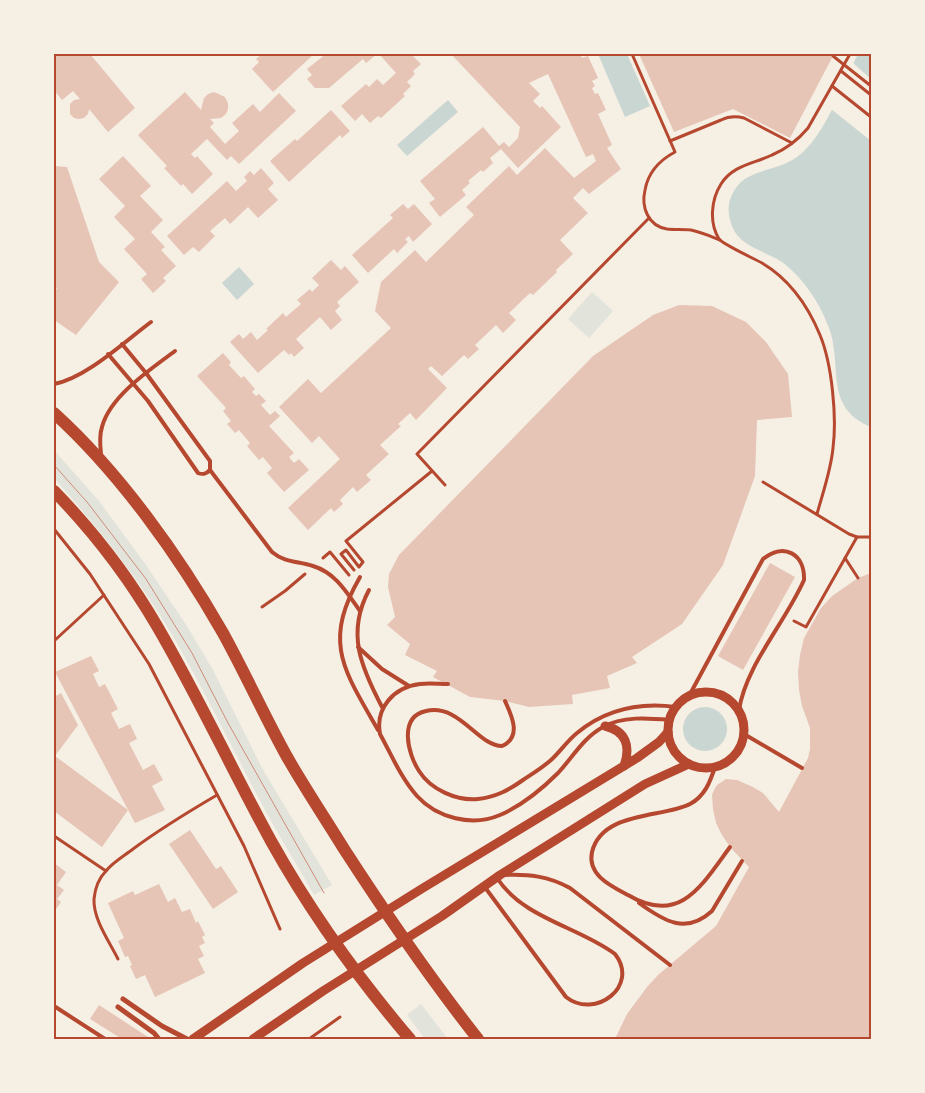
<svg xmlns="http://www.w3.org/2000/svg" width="925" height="1093" font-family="Merriweather,serif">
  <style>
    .green { fill: #e2e4dc }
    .water { fill: #c9d6d2 }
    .pier { fill: #f6efe4 }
    .building { fill: #e6c5b7 }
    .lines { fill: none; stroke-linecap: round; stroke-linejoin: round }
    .path { stroke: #b5482f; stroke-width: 3 }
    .service { stroke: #b5482f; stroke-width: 4 }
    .minor { stroke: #b5482f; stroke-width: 5 }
    .tertiary { stroke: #b5482f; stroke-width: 9 }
    .primary { stroke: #b5482f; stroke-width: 12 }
    .tram { stroke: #cf8b77; stroke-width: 1 }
    .neatline { fill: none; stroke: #b5482f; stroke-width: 2 }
  </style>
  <rect width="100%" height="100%" fill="#f6efe4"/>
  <g class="green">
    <path d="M592 292 613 311 589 338 568 319Z"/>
    <path d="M54 450 99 501 146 565 187 626 213 670 262 768 332 885 314 895C295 861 274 828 256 793 230 744 206 694 178 645 144 585 100 530 54 478Z"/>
    <path d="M421 1004 448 1039H425L407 1015Z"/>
  </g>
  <g class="water">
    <path d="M598 54H627L650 106 625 117Z"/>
    <path d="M858 54H871V427C821 406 845 363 827 323 819 302 803 279 786 265 767 250 738 248 731 223 729 217 728 210 729 204 738 166 772 175 797 157 825 137 842 85 858 54Z"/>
    <path d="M448 100 458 112 407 156 397 145Z"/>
    <path d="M239 267 254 284 237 300 222 283Z"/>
    <circle cx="705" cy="729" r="22"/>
  </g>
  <path class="pier" d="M853 63 871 79V141L831 109Z"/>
  <g class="building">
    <path d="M54 54H90L135 108 108 132 89 109 88 114 84 118 79 119 74 118 70 114V104L74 100 80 99 73 91 62 100 54 90Z"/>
    <path d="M262 54H314L273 92 252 69 259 62 256 59Z"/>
    <path d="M326 54 332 55 377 54 366 63 363 59 329 88H315L307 79 312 75 307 69Z"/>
    <path d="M379 54H411L421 64 413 71 415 74 407 82 411 86 403 94 405 96 381 118 378 116 370 123 362 114 355 121 341 106 366 84 369 87 377 79 383 85 396 73Z"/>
    <path d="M451 54H580L582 58 588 56 598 78 592 81 595 86 592 88 595 94 598 93 606 110 598 114 612 145 607 148 621 169 589 194 583 188 573 198 588 213 560 240 573 254 556 270 557 272 533 295 530 293 509 313 516 320 503 333 496 325 475 345 479 349 468 359 464 355 442 376 431 366 428 369 447 388 416 420 410 413 398 424 401 426 380 445 389 454 366 475 371 480 357 492 353 487 340 500 343 504 334 512 331 508 308 530 288 508 340 459 319 436 312 443 279 407 308 379 321 393 391 328 375 311 381 282 415 250 426 262 474 215 466 207 509 166 517 175 545 148 574 178 596 161 593 154 586 157 548 74 529 83 540 94 533 101 540 108 542 106 561 127 518 168 501 149 490 158 493 163 483 172 481 170 468 181 470 183 462 190 466 195 440 217 429 203 435 199 420 181 483 127 499 146 504 142 509 147 518 138 520 127Z"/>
    <path d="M639 54H834L790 138 733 109 674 132Z"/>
    <path d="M185 92 201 110 204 98 208 94 214 92 225 97 228 103V109L226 114 221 118 210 119 214 123 210 127 225 144 239 131 232 123 253 104 260 112 279 93 296 111 239 164 231 156 227 160 207 139 191 154 195 158 197 156 213 174 192 194 183 184 181 186 164 168 167 166 138 135Z"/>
    <path d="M331 110 350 131 342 138 340 135 289 182 270 161 295 139 297 141Z"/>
    <path d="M123 156 151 186 140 196 163 220 151 232 165 247 161 250 176 266 163 278 166 281 153 293 141 279 147 274 124 249 135 239 114 217 125 206 99 179Z"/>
    <path d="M54 166 67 167 99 262 119 282 76 335 54 320V293L57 288 54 286Z"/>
    <path d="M261 168 274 183 268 189 278 200 258 218 248 207 230 224 225 218 210 231 215 236 199 252 193 247 184 255 167 236 227 181 236 191 247 181 244 177 250 171 254 175Z"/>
    <path d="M403 204 408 209 414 204 432 224 413 242 409 236 405 239 408 242 397 253 394 249 368 273 352 255 393 218 390 215Z"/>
    <path d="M331 260 341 270 345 266 359 282 337 302 340 306 335 311 342 320 331 330 320 317 296 339 304 348 294 357 291 353 289 355 284 350 258 373 230 342 239 334 243 339 251 332 257 340 268 330 266 329 283 313 286 317 301 304 297 300 310 289 312 292 319 285 312 278Z"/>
    <path d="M679 305 712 306 746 322 766 342 788 374 792 417 757 420 755 476 723 565 682 624 632 657 637 663 607 676 610 688 572 695 573 704 529 707 505 701 470 697 433 677 437 671 405 655 410 644 387 625 395 617 388 587 389 574 399 555 593 356 653 315Z"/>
    <path d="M223 353 231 362 229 365 241 378 244 376 255 389 252 392 256 396 259 394 266 401 261 405 270 415 275 411 280 416 269 426 294 453 289 457 294 463 299 459 309 470 284 492 267 473 272 468 263 457 259 460 247 446 250 443 239 430 235 433 227 424 231 421 223 411 226 408 197 376Z"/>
    <path d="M770 563 795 577 743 670 718 656Z"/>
    <path d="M871 573V1039H615L627 1014 647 987 658 975 716 926 749 867 730 847 722 835 716 823 713 809 712 795 714 790 717 785 726 779 737 780 753 787 763 793 779 812 808 758 810 749V728L802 706 799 690 798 672 800 655 804 638 821 608 832 596 858 578Z"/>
    <path d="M91 656 99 671 93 674 99 687 105 684 118 709 111 713 119 729 130 724 137 739 129 743 143 770 154 764 163 780 152 786 165 810 135 823 55 672Z"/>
    <path d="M61 693 78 725 55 756 128 810 102 847 54 811V697Z"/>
    <path d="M190 830 216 869 221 866 238 892 213 909 169 844Z"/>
    <path d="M54 863 66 872 57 885 64 890 57 899 61 902 54 912Z"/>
    <path d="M159 884 168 902 175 898 182 912 190 909 196 923 198 921 205 935 202 937 205 943 199 946 204 956 198 959 205 973 155 997 145 975 136 979 130 966 132 965 128 956 125 957 118 941 124 938 108 903 133 891 135 895Z"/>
    <path d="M99 1005 148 1037 147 1039H122L90 1019Z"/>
  </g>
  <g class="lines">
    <g class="path">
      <path d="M632 54 675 152C660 160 648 173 645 190 641 207 648 226 667 229 675 230 683 229 691 230 701 232 710 236 720 240"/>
      <path d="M833 56 871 86"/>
      <path d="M841 71 871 95"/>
      <path d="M832 86 871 117"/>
      <path d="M670 141 721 120C729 116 736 116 744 118L792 143"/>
      <path d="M763 482 849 534 857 537H871"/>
      <path d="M445 485 417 454 649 218"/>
      <path d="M817 514C823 492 831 470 833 448 837 417 832 364 820 335 808 306 789 279 762 263 753 258 724 245 719 239 709 223 711 200 721 184 733 165 753 164 772 155 786 149 798 140 808 128L850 54"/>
      <path d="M54 529 90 574 149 664 244 846 280 929"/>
      <path d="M323 558 330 552 349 575"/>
      <path d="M845 558 858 578"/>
      <path d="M354 570 341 554 346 550 359 567 363 562 346 541 432 471"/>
      <path d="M262 607 285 591 305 574"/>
      <path d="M794 621 806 627 857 537"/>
      <path d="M54 641 104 595"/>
      <path d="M54 836 106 871"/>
      <path d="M118 959C109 941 93 919 94 899 95 889 99 878 106 871 113 862 124 856 133 849 160 829 188 812 217 795"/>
      <path d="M309 1039 340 1017"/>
    </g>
    <g class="service">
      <path d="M108 354 148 401 198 473C203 475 206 474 210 470V461L146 373 122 344"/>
      <path d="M54 384C86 378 124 342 151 322"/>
      <path d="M101 454C100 445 99 436 102 427 110 396 151 369 175 351"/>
      <path d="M210 470 272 552C285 563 298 561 313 566 336 573 347 593 360 611"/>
      <path d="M360 577C322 643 344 670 378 730"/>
      <path d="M369 590C346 633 361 667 382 707"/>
      <path d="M358 647 382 669 409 686"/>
      <path d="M448 684C439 684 429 683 420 684 394 687 375 708 380 734 391 754 401 778 417 796 437 818 472 827 500 815 521 806 542 789 558 773 573 757 583 738 603 727 622 716 648 718 670 720"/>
      <path d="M689 696 763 559C784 542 805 554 804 580 785 623 746 665 739 710"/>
      <path d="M505 701C512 716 522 737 502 746 478 746 459 703 426 711 398 717 408 754 419 771 431 790 457 801 478 799 496 797 509 790 523 780 532 774 542 768 551 760 560 752 567 741 577 733 606 709 639 702 676 707"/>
      <path d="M744 734 802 768"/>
      <path d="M715 767C710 782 705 796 690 804 663 818 602 811 592 852 587 875 611 886 628 895 680 926 702 885 730 847"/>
      <path d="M504 875C529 874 548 876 570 888L670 965"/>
      <path d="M484 886 566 997C595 1020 640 986 615 954 577 926 524 919 497 878"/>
      <path d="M639 903C664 921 686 935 712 911L742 861"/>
      <path d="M54 1006 105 1039"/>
    </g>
    <g class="minor">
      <path d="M123 999 162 1026 187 1039"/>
      <path d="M118 1007 154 1033 159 1039"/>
    </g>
    <g class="tertiary">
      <circle cx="706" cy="730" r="38"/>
      <path d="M605 726C626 731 631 746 624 766"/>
      <path d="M193 1039 303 963 423 888 637 758 659 742 668 732"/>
      <path d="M253 1039 323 991 442 916 500 875 645 784 689 764"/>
    </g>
    <g class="primary">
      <path d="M54 413C120 473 179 556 223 633 245 673 264 715 286 755 304 787 325 818 344 849 386 914 430 978 478 1039"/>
      <path d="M54 491C93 531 129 578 157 626 198 696 232 770 271 841 310 911 358 978 410 1039"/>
    </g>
    <path class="tram" d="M54 465 87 502 146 579 192 653 228 723 324 893"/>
  </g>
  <rect width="925" height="1093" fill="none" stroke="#f6efe4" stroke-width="110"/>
  <rect x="55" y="55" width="815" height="983" class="neatline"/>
</svg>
